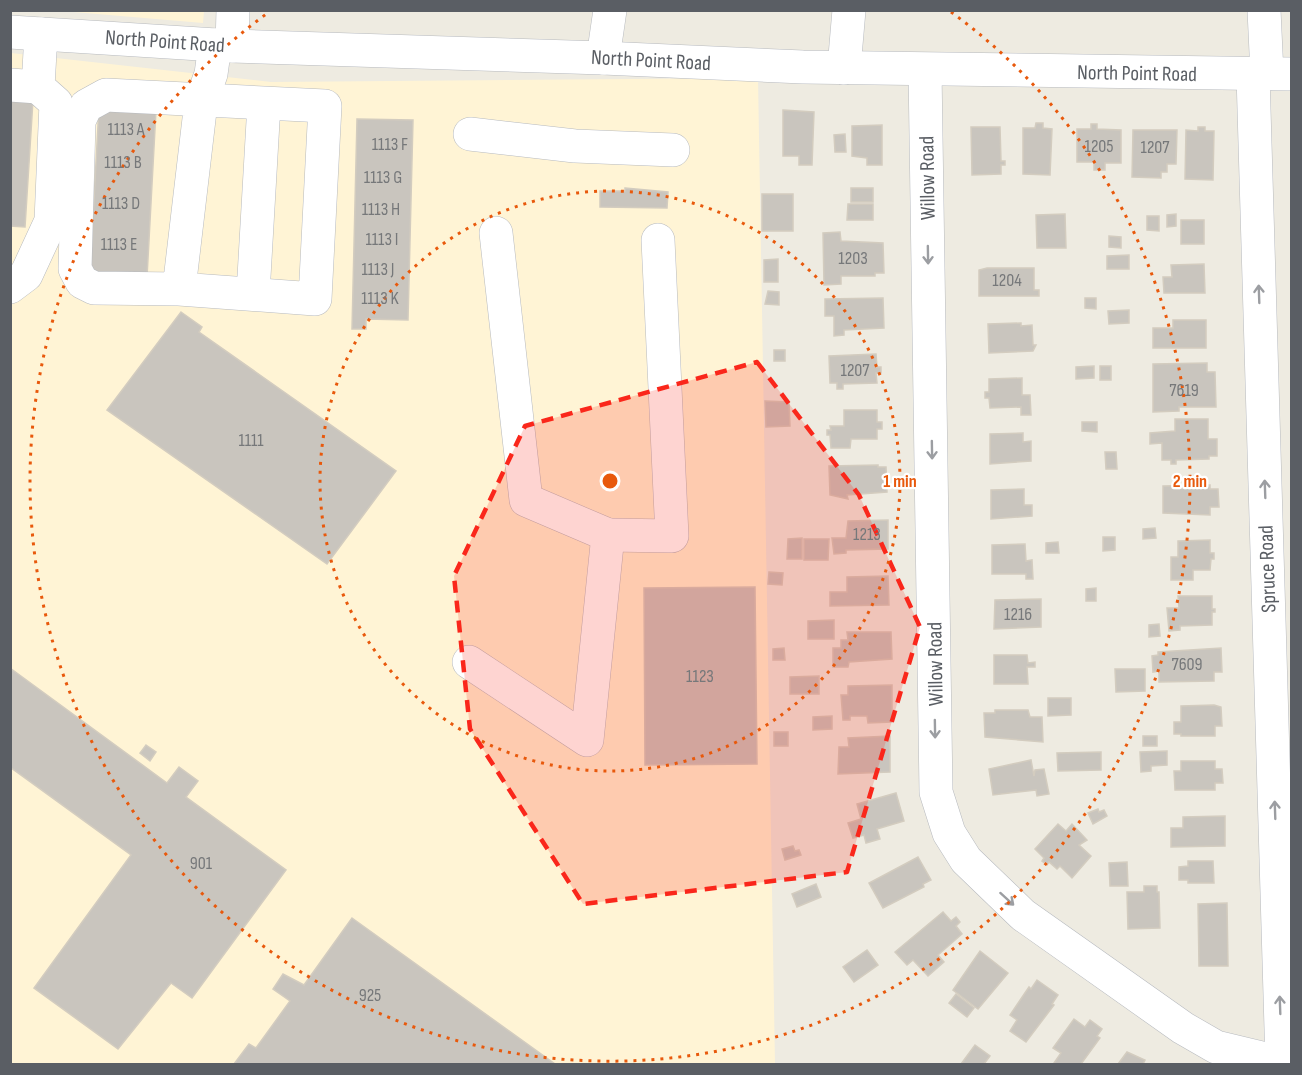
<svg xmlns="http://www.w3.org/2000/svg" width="1302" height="1075" font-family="'Sofia Sans Condensed',sans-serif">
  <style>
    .commercial { fill: #fff4d5 }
    .building { fill: #c9c5be; stroke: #d3ccbf; stroke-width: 1.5 }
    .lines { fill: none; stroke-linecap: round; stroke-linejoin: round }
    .minor-casing { stroke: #b7babf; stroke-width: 34 }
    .minor { stroke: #fff; stroke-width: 33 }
    .oneway { stroke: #9c9ea2 }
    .marked { fill: #fa271b; fill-opacity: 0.2; stroke: #fa271b; stroke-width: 4.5; stroke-dasharray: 12 8; stroke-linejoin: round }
    .ring { fill: none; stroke: #e8590c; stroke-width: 3; stroke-dasharray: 3 6 }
    .labels { text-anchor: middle; stroke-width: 4.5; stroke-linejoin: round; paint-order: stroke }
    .number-label { font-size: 18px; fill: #76787a }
    .street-label { font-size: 21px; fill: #5a5e64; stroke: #fff }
    .centre { fill: #e8590c; stroke: #fff; stroke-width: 3 }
    .ring-label { font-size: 18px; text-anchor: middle; font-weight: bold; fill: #e8590c; stroke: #fff; stroke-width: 4.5; stroke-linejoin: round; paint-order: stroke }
  </style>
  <rect width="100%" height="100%" fill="#eeebe1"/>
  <g class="commercial">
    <path d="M62 11H204L203 23Z"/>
    <path d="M11 53 271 82 758 78 775 1064H11Z"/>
  </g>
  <g class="building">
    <path d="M10 98 33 100 25 227 10 226Z"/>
    <path d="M99 107 156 110 147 277 90 274Z"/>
    <path d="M783 110 814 112 812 165H799V156H783Z"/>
    <path d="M357 119 413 120 408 320 366 319V329H352Z"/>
    <path d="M1036 123H1043V128L1052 129 1050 175 1023 174V128H1035Z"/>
    <path d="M1091 124H1097V129L1121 130V163H1105V170H1094V162H1077V129H1091Z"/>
    <path d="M882 125V165H867V158L852 156V126Z"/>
    <path d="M971 127H1000L1001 161H1005V165H1001V174L972 175Z"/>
    <path d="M1198 127H1205V131H1214L1213 180 1185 179 1186 130 1198 131Z"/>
    <path d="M1133 130H1177L1176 164H1167V172H1161V178L1132 177Z"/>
    <path d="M845 134 846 152H835L834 135Z"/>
    <path d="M625 188 668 192 667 208 600 207V191H625Z"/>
    <rect x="851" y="188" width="22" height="14"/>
    <rect x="762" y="194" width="31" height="37"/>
    <path d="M848 204H873V220H847Z"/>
    <path d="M1065 214 1066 248H1037L1036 215Z"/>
    <path d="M1176 214V226L1167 227V215Z"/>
    <path d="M1147 216H1159V231L1147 230Z"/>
    <rect x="1181" y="220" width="23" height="24"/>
    <path d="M840 232 841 241 883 243 884 273H875V276H841V284L824 285 823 233Z"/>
    <path d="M1109 236 1121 237V248L1109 247Z"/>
    <path d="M1129 255V269H1107V256Z"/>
    <path d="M778 259V282H764V260Z"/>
    <path d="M1204 264 1205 293H1164L1163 277H1172L1171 265Z"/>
    <path d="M987 268H1034V290H1039V296H979V270Z"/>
    <path d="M768 291 779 292V305L765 304Z"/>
    <path d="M883 298 884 328 844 330V335L834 336V316H825V299Z"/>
    <path d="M1085 298H1096V309L1085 308Z"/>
    <path d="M1129 310V323L1109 324 1108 311Z"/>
    <path d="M181 312 202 327 199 332 396 471 327 564 107 410Z"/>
    <path d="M1173 320H1206V348H1153V328H1173Z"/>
    <path d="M1021 323V326L1032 325 1033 345H1036L1033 351 989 353 988 324Z"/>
    <rect x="774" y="350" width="11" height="11"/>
    <path d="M876 354 877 367H881V373H876L877 383 843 384V389H837V383H830L829 356Z"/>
    <path d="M1207 363V372H1215L1216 407H1179V411L1153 412V364Z"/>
    <path d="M1094 366V378L1076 379V367Z"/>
    <rect x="1100" y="366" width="11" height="14"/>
    <path d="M1022 378V395H1030L1031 415H1021V407L990 408 989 398H985V392H989V379Z"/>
    <path d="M765 401 789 402 790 426 766 427Z"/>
    <path d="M844 410H877V422H882V429H877V439H851L850 448H831L830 435H827V430H831L830 426H844Z"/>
    <path d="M1175 419H1208V439H1217V456H1209V459L1176 460V464H1171V460H1162V443L1150 444V433L1175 431Z"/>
    <path d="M1082 422H1097V432L1082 431Z"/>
    <path d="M1023 433V442L1031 441V461L990 464V434Z"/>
    <path d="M1105 452H1116L1117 469H1106Z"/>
    <path d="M878 465V467H886L887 492 847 495 848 499 830 495 829 466Z"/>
    <path d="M1210 485V489H1218L1219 507H1210V515L1163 513V486Z"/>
    <path d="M1024 489V505H1032V516L991 519V490Z"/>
    <path d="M888 520V549L846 550V553L834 554 832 538H846L848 521Z"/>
    <path d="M1155 528 1156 538 1143 539V529Z"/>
    <path d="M1103 537H1115V550L1103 551Z"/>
    <path d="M802 538V559H787L788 539Z"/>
    <path d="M804 539H829L828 560H804Z"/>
    <path d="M1210 540V553H1214V559H1211L1210 570H1193V580H1171V557H1178V541Z"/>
    <path d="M1058 542 1059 553H1046V543Z"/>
    <path d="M1025 544 1026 561 1032 560 1033 579H1026V574H992V545Z"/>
    <path d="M769 572 783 573 782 585 768 584Z"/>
    <path d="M888 576 889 605 830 606V592H847V577Z"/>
    <path d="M755 587 757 764 645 765 644 588Z"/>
    <path d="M1096 588V601H1086V589Z"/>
    <path d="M1178 596H1212V609H1215V612H1212V625L1180 626V630L1169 631 1167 608H1179Z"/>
    <path d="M1041 599V627L994 629 995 600Z"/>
    <path d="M834 620V639H808V621Z"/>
    <path d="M1159 624 1160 636 1149 637V625Z"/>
    <path d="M847 632H891L892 659 849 662 848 667H833V648H841V640H848Z"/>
    <path d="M784 648 785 660H773V649Z"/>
    <path d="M1221 648 1222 672H1214V681L1159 682V671L1153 672 1152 656 1158 655V652Z"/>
    <path d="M994 655H1027L1028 663 1035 662V667H1027L1028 684H994Z"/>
    <path d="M10 668 167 783 179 767 198 781 186 797 286 870 192 998 171 983 118 1049 34 988 131 855 10 767Z"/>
    <path d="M1115 669H1145V691L1116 692Z"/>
    <path d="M819 676V694H790V677Z"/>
    <path d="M892 685V722L868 723 867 716H850V720H843L841 695H848V686Z"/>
    <path d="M1048 698H1071V715L1048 716Z"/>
    <path d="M1214 705 1221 707 1222 726H1215V736H1181V734H1174V722H1181V706Z"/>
    <path d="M995 710H1028L1030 717H1042L1043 742 985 737 984 713H995Z"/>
    <path d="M832 716V729L813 730V717Z"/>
    <rect x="774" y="732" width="14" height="14"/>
    <path d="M890 736V772L838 774 839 747H849L848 738Z"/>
    <rect x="1143" y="736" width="14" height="10"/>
    <path d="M146 745 156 752 150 761 140 753Z"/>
    <path d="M1167 751V765L1151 766V771L1141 772 1140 752Z"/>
    <path d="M1101 752V770L1058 771 1057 753Z"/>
    <path d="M1031 760 1034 776 1035 770 1044 769 1049 794 1037 796 1036 790 993 795 989 769Z"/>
    <path d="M1181 761H1215V769H1222L1223 783H1215V790H1175L1174 771H1181Z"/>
    <path d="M896 793 904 821 877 829 880 839 866 843 864 835 853 838 848 823 861 819 857 804Z"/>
    <path d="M1098 809 1099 812 1104 810 1107 816 1093 824 1088 813Z"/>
    <path d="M1225 816V846L1171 847V828H1183V817Z"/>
    <path d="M1058 824 1066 831 1072 824 1087 840 1079 845 1091 856 1072 878 1060 866 1057 869 1049 862 1047 865 1042 861 1044 858 1035 849Z"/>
    <path d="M793 846 795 851 799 850 801 855 785 860 782 849Z"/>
    <path d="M918 857 931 880 923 884 924 887 883 908 869 883Z"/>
    <path d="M1188 861H1213L1214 883H1188V880H1179V867L1188 866Z"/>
    <path d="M1127 862 1128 886H1110L1109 863Z"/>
    <path d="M816 884 821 897 797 907 792 894Z"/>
    <path d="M1144 886H1157V892H1159L1160 928 1128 929 1127 892H1144Z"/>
    <path d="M1227 903 1228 966H1199L1198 904Z"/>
    <path d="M943 912 951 921 956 917 960 922 956 926 962 934 938 955 944 962 928 976 913 960 907 965 895 952Z"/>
    <path d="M352 918 555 1064H234L249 1044 256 1048 290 1001 273 989 283 974 304 985Z"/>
    <path d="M867 950 878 965 854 982 843 967Z"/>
    <path d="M980 951 1008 973 978 1009 953 990Z"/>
    <path d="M1037 980 1058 995 1052 1004 1054 1005 1026 1042 1010 1031 1017 1020 1010 1015 1029 987 1031 989Z"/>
    <path d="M956 994 974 1008 967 1017 949 1003Z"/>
    <path d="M1074 1019 1085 1027 1090 1020 1102 1029 1097 1036 1100 1038 1081 1064H1056L1054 1063 1061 1053 1053 1048Z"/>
    <path d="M975 1045 990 1056 984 1064H961Z"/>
    <path d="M1127 1052 1145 1060 1143 1064H1118Z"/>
  </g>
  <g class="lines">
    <g class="minor-casing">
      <g id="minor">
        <path d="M1264 10 1267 74"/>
        <path d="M10 32 232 46 603 58 803 67 1292 74"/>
        <path d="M232 46 233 10"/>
        <path d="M603 58 610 10"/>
        <path d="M844 68 849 10"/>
        <path d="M925 70 936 792 949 833 966 860 1023 915 1183 1028 1216 1047 1282 1063 1292 1062"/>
        <path d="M1253 75 1282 1063"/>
        <path d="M10 85 38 87"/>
        <path d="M470 134 575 146 673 150"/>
        <path d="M10 287 26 275 51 221 56 103 38 87 41 34"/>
        <path d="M179 289 94 288 82 282 75 269 79 121 86 106 106 95 325 106 315 299 179 289 201 102 211 74 215 45"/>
        <path d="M253 294 264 104"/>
        <path d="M608 535 672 536 658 240"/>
        <path d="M469 662 587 740 608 535 526 500 496 233"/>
      </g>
    </g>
    <use href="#minor" class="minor"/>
  </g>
  <defs><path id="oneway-shaft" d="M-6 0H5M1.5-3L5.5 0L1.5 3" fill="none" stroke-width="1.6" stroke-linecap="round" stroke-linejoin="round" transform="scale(1.5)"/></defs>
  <g class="oneway">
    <use href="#oneway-shaft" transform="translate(928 255) rotate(89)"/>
    <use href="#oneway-shaft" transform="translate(1259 294) rotate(-92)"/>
    <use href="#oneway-shaft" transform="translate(932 450) rotate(89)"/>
    <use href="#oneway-shaft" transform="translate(1265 489) rotate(-92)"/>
    <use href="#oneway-shaft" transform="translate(935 729) rotate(89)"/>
    <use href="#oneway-shaft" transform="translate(1275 810) rotate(-92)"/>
    <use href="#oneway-shaft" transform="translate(1007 899) rotate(42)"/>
    <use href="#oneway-shaft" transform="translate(1280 1005) rotate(-92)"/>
  </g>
  <path class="marked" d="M757 362 859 495 920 627 847 872 583 904 470 729 454 576 525 426Z"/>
  <g class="ring">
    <circle cx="610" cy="481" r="290"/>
    <path d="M951 12A580 580 0 1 1 269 12"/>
  </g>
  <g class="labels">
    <g class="number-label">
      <text x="126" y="135">1113 A</text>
      <text x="390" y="150">1113 F</text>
      <text x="1099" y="152">1205</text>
      <text x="1155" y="153">1207</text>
      <text x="123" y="168">1113 B</text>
      <text x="383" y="183">1113 G</text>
      <text x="121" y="209">1113 D</text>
      <text x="381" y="215">1113 H</text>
      <text x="382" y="245">1113 I</text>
      <text x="119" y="250">1113 E</text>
      <text x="853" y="264">1203</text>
      <text x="378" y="275">1113 J</text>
      <text x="1007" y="286">1204</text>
      <text x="380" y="304">1113 K</text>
      <text x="855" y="376">1207</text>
      <text x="1184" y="396">7619</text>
      <text x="251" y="446">1111</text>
      <text x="867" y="540">1213</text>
      <text x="1018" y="620">1216</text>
      <text x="1187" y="670">7609</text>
      <text x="700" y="682">1123</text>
      <text x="201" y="869">901</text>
      <text x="370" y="1001">925</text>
    </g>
    <g class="street-label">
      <text transform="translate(165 41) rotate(4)" y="7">North Point Road</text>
      <text transform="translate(651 60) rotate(3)" y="7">North Point Road</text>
      <text transform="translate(1137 73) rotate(1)" y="7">North Point Road</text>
      <text transform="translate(927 178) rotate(-91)" y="7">Willow Road</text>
      <text transform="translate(1267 569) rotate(-92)" y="7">Spruce Road</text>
      <text transform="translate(935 664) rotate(-91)" y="7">Willow Road</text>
    </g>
  </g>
  <circle cx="610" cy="481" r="9" class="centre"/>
  <g class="ring-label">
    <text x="900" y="487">1 min</text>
    <text x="1190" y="487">2 min</text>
  </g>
  <rect width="1302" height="1075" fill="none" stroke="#5a5e64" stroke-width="24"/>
</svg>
